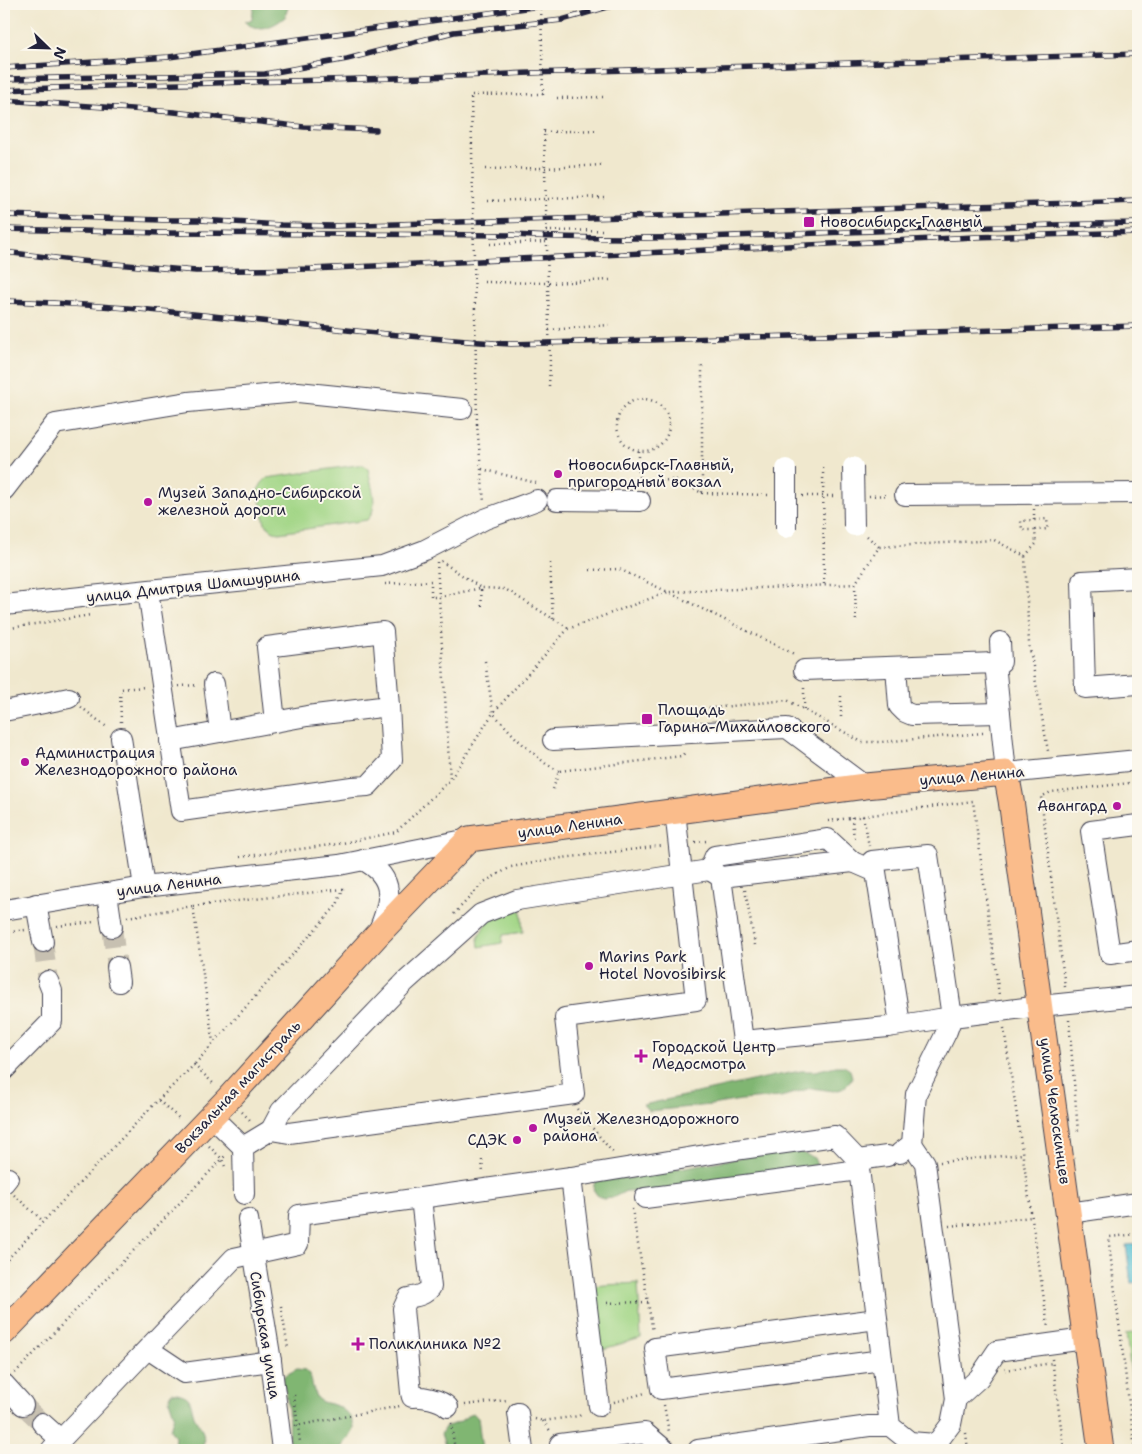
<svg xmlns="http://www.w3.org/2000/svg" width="1142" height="1454" font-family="'Shantell Sans',sans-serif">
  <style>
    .green { fill: #a1d585; stroke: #627c60 }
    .forest { fill: #80b672; stroke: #516c56 }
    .water { fill: #57bfd3; stroke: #3c7087 }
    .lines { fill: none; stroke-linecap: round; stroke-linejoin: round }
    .minor-tunnel { stroke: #c7c0b1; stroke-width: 20; stroke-dasharray: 20 10; stroke-linecap: butt }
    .minor-casing { stroke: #414051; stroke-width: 22 }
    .major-casing { stroke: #414051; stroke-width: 27 }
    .path { stroke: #414051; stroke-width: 2.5; stroke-dasharray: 1 4; stroke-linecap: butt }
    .minor { stroke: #fff; stroke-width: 20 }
    .major { stroke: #fabc8b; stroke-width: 25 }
    .rail-casing { stroke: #22223b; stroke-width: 5.5 }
    .rail { stroke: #fbf7ec; stroke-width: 4; stroke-dasharray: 11; stroke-linecap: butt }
    .minor-bridge-casing { stroke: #414051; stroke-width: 22; stroke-linecap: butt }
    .path-bridge { stroke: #414051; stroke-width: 2.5; stroke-dasharray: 1 4; stroke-linecap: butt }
    .minor-bridge { stroke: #fff; stroke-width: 20 }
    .poi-dot { fill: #b5179e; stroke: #fbf7ec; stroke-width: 2 }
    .labels { text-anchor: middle; stroke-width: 4; stroke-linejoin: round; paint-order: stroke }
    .poi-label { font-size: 15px; fill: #22223b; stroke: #fbf7ec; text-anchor: start }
    .street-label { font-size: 15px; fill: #22223b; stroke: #fbf7ec }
  </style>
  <rect width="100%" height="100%" fill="#fbf7ec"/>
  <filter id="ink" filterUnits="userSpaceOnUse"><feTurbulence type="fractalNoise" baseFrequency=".02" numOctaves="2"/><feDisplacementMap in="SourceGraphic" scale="10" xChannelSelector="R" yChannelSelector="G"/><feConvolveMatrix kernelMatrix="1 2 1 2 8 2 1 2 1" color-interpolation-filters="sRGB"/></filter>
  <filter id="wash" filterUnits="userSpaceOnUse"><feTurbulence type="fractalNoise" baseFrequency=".0096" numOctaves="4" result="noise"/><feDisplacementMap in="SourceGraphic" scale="20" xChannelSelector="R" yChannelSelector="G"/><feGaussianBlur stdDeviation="1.12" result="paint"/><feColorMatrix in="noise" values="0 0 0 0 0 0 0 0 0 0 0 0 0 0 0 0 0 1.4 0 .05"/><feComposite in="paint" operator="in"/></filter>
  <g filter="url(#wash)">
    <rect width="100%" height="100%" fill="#f0e8ce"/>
    <g class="green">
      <path d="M357 465H364L368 469C371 485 380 508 367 520L279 533 272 530 265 524 258 490 262 483 267 478Z"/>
      <path d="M521 908 523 932 503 935 502 943 479 947 478 938 485 925 498 913Z"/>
      <path d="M638 1283 641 1338 596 1351 589 1286Z"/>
      <path d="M1138 1332V1427L1126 1334Z"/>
    </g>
    <g class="forest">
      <path d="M254 4H289L285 17C273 27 258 33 245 22L252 19Z"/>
      <path d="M836 1066H844L850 1070 852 1077 848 1084 842 1089 834 1091 811 1088 781 1097 741 1100 711 1105 649 1111 643 1105 774 1076 801 1071H815Z"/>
      <path d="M793 1149 814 1158 817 1165 666 1190 626 1191 612 1198 603 1199 597 1195 593 1189 595 1181 617 1178H631L638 1175Z"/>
      <path d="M297 1369 305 1370 310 1374C311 1380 314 1392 316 1397 320 1403 328 1403 334 1405 342 1407 354 1418 354 1427 353 1437 343 1442 340 1450H289C287 1430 292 1401 282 1383L284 1376Z"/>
      <path d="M172 1392C193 1396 189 1399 194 1416 196 1421 200 1425 202 1430 205 1437 203 1443 203 1450H174L175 1436 170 1430 174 1415 169 1400Z"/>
      <path d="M472 1413 478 1417 482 1450H445L446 1448 441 1434 445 1427 459 1422Z"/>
    </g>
    <path class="water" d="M1138 1244V1282L1131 1283 1126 1245Z"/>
  </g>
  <g filter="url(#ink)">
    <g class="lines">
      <g class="minor-tunnel">
        <path d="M112 927 117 967"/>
        <path d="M43 942 48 981"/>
        <path d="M23 1405 42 1423"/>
      </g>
      <g class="minor-casing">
        <g id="minor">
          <path d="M4 490 55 424 188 402 298 392 462 409"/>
          <path d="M905 495 1138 493"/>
          <path d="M557 500 640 501"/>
          <path d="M1138 578 1082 581 1085 688 1138 684"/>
          <path d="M148 591 181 811 352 787 368 786 392 760 389 706"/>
          <path d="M4 605 382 566 425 550 485 519 537 500"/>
          <path d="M995 663 1001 662 1000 642"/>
          <path d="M896 667 899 706 905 712 912 715 1000 713"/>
          <path d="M804 670 995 663 1006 773 1138 760"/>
          <path d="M214 684 220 732"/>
          <path d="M4 711 69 698"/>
          <path d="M121 738 144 887"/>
          <path d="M553 740 787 728 865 786"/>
          <path d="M170 741 307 716 389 706 383 632 267 647 275 722"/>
          <path d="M1138 825 1091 831 1110 954 1138 950"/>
          <path d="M363 860C397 878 391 902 378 932"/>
          <path d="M711 871 721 877 853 862"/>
          <path d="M721 877 743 1041 888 1027 952 1017 928 855 872 861"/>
          <path d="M107 893 112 927"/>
          <path d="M36 904 43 942"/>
          <path d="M4 910 144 887 339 865 469 839"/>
          <path d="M117 967 119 982"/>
          <path d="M4 1070 52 1021V991L48 981"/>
          <path d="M211 1116 243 1147 244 1194"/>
          <path d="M271 1130 281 1111 405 982 481 914 517 900 709 870 715 856 828 839 853 862 876 872 900 1024"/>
          <path d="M912 1144 925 1163 956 1399"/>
          <path d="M243 1147 271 1130 289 1133 574 1094 565 1018 696 1000 675 811"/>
          <path d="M900 1153 912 1144 916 1094 947 1031 952 1017 1040 1006 1138 996"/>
          <path d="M858 1160 887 1156"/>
          <path d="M571 1177 599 1406"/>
          <path d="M4 1183 8 1178"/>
          <path d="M421 1198 431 1287C425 1295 418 1296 408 1298L403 1309 411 1393 412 1397C422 1396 440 1399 448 1407"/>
          <path d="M645 1198 859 1170"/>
          <path d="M1069 1213 1138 1203"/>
          <path d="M248 1219 271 1361 282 1450"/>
          <path d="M877 1319 655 1348 661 1389 882 1360"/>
          <path d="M148 1349 184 1373 271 1361"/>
          <path d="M4 1384 23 1405"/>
          <path d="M518 1413 523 1450"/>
          <path d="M42 1423 61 1440"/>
          <path d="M560 1444 645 1433 665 1450"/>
          <path d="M936 1444 951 1424 956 1399 979 1378 997 1351 1085 1339"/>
          <path d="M51 1450 234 1258 298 1244 299 1215 571 1177 736 1150 835 1136 858 1160 890 1426 910 1442 936 1444 942 1450"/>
          <path d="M698 1450 869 1426H890"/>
        </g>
      </g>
      <g class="major-casing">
        <path id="major" d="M4 1332 229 1098 376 936 469 839 865 786 1006 773 1011 800 1101 1450"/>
      </g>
      <g class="path">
        <path d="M557 98 603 97"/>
        <path d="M544 132 599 130"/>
        <path d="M485 169 545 168 603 165"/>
        <path d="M488 201 604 197"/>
        <path d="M546 231 606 230"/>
        <path d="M490 244 547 242"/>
        <path d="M484 282 548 283 610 280"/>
        <path d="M549 330 609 325"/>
        <path d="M549 386 550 365"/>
        <circle cx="643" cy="425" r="26"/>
        <path d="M477 424 484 502"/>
        <path d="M639 451V482"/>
        <path d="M823 468 824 586"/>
        <path d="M482 469 536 483"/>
        <path d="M581 482 677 480 702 493V364"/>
        <path d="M702 493 769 495"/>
        <path d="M802 496H836"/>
        <path d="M869 496 888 495"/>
        <path d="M1034 509V520"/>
        <path d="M867 536 879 547"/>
        <path d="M1025 556 1036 544 1035 530 1048 529 1047 519 1021 521 1022 530H1035"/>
        <path d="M441 561 481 588 505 589 568 628"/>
        <path d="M437 562 439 597 481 588 482 610"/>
        <path d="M550 563 553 619"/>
        <path d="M590 570 619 569 668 592 855 584 879 547 994 540 1025 556 1029 644 1048 751H1050"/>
        <path d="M385 584 431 581V597H439L450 779"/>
        <path d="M855 584 856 624"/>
        <path d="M4 629 91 615"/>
        <path d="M485 661 493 713 517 739 546 764 559 771"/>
        <path d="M179 686 199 685"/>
        <path d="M81 707 108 728"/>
        <path d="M804 709V686"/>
        <path d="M695 715 694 710 787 700 862 742H881L983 733"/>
        <path d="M841 717V693"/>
        <path d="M121 722 120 689 146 687"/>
        <path d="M553 789 559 771 682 756 686 751"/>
        <path d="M863 816 869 846"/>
        <path d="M852 817 854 840"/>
        <path d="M828 821 973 801 999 995"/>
        <path d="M695 842 707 841"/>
        <path d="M240 857 338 844 396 832 450 780 493 713 568 629 668 592 796 655"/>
        <path d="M745 890 755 945"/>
        <path d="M193 906 343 889 337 905 194 1065"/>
        <path d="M454 914 484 882 511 867 562 858 662 846"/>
        <path d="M127 917 193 906 213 1042"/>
        <path d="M57 926 94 922"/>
        <path d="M4 933 25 930"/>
        <path d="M1065 987 1041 797 1051 792 1138 782"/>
        <path d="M1069 1020 1078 1132"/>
        <path d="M1004 1028 1048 1327"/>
        <path d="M158 1100 194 1065 215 1085"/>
        <path d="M577 1109 613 1153"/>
        <path d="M242 1112 252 1122"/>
        <path d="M209 1146 222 1159 226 1169"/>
        <path d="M482 1160 483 1173"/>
        <path d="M940 1162 1023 1154"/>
        <path d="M14 1195 43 1221"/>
        <path d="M632 1209 653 1332"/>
        <path d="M949 1226 1032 1217"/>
        <path d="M4 1263 158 1100 181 1120"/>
        <path d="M602 1303 648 1302"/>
        <path d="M281 1306 288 1348"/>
        <path d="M1052 1359 1064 1450"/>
        <path d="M1005 1370 1053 1363"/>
        <path d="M15 1373 227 1154"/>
        <path d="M294 1395 300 1442"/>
        <path d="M614 1402 645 1393"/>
        <path d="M465 1405 507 1400"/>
        <path d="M664 1405 669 1432"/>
        <path d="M535 1419 543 1421 579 1416 583 1413"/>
        <path d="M543 1421 551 1432"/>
        <path d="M451 1423 455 1450"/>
        <path d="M295 1426 400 1406"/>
        <path d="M966 1433 968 1450"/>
        <path d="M1135 1450 1109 1244 1110 1237 1138 1234"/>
      </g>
      <use href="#minor" class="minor"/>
      <use href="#major" class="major"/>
      <g class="rail-casing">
        <g id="rail">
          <path d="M4 68 169 57 554 4"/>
          <path d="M4 79 265 74 347 59 454 32 562 20 618 4"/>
          <path d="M4 90C180 82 356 81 531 73L1138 54"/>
          <path d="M4 100 174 112 304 127 376 130"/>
          <path d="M4 215 162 220H200L281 225 332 226 1138 201"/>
          <path d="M4 229 162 233 512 235C614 241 716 237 818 233 924 229 1031 225 1138 223"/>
          <path d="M4 252 81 261 196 271 312 269 975 237 1138 232"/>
          <path d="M4 301C174 306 342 334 511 344L1138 326"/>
        </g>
      </g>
      <use href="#rail" class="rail"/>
      <g class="minor-bridge-casing">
        <g id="minor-bridge">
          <path d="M853 467 854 526"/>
          <path d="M786 528V469"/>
        </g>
      </g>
      <g class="path-bridge">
        <path d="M541 4 543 96"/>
        <path d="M544 130 550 365"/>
        <path d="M477 424 471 95 543 94"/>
      </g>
      <use href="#minor-bridge" class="minor-bridge"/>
    </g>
  </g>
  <g class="poi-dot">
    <rect x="803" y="216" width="12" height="12" rx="2.5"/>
    <circle cx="558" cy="474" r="5"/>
    <circle cx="148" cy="502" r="5"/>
    <rect x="641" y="713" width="12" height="12" rx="2.5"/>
    <circle cx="25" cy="762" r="5"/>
    <circle cx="1117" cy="806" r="5"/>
    <circle cx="589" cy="966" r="5"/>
    <path d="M638.5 1048.5h5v5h5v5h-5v5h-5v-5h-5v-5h5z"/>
    <circle cx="533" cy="1128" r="5"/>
    <circle cx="517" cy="1140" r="5"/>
    <path d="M355.5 1336.5h5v5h5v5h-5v5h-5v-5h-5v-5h5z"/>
  </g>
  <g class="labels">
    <g class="poi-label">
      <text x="820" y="227">Новосибирск-Главный</text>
      <text x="568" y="470">Новосибирск-Главный,<tspan x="568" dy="17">пригородный вокзал</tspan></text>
      <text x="158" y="498">Музей Западно-Сибирской<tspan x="158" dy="17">железной дороги</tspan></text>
      <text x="658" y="715">Площадь<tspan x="658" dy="17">Гарина-Михайловского</tspan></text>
      <text x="35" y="758">Администрация<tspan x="35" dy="17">Железнодорожного района</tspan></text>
      <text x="1107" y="811" text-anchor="end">Авангард</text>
      <text x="599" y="962">Marins Park<tspan x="599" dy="17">Hotel Novosibirsk</tspan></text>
      <text x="652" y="1052">Городской Центр<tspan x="652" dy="17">Медосмотра</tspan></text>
      <text x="543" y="1124">Музей Железнодорожного<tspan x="543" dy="17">района</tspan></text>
      <text x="507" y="1145" text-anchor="end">СДЭК</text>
      <text x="369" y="1349">Поликлиника №2</text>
    </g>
    <g class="street-label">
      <text transform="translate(193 586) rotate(-6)" y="5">улица Дмитрия Шамшурина</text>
      <text transform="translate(972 776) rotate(-5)" y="5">улица Ленина</text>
      <text transform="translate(570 826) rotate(-8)" y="5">улица Ленина</text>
      <text transform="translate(169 885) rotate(-7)" y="5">улица Ленина</text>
      <text transform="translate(238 1087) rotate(-47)" y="5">Вокзальная магистраль</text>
      <text transform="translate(1055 1111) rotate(82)" y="5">улица Челюскинцев</text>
      <text transform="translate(265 1335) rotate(81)" y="5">Сибирская улица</text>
    </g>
  </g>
  <rect width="1142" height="1454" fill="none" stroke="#fbf7ec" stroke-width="20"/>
  <g transform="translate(48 48) rotate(113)" stroke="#fbf7ec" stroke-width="4" paint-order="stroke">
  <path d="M0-4L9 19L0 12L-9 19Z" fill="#22223b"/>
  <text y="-8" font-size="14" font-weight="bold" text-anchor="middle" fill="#22223b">N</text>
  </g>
</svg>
